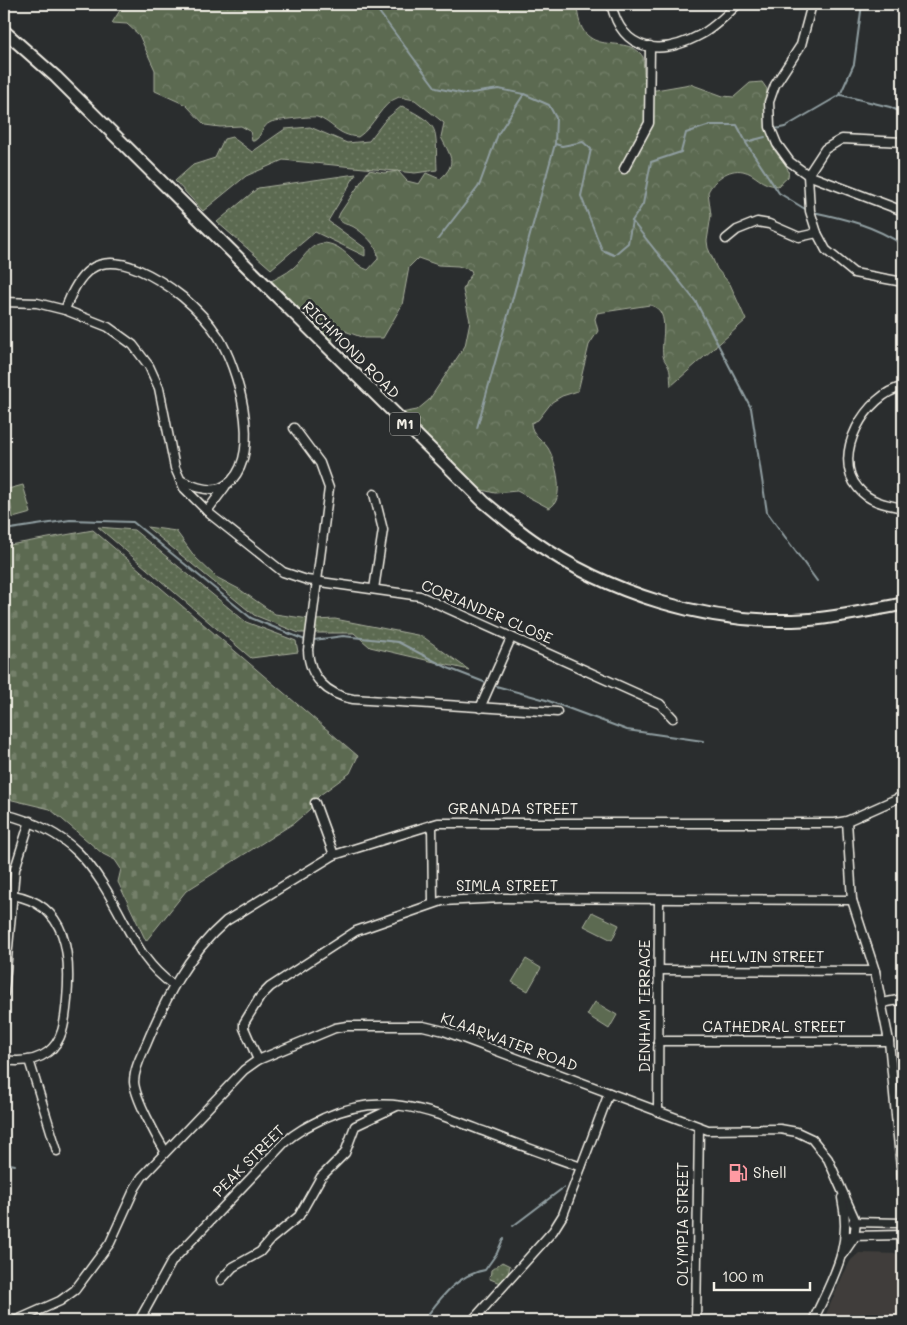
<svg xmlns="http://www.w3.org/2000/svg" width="907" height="1325" font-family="Mali,sans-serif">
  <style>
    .built { fill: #3f3e3a }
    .grass { fill: url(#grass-dots); stroke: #a8ae9c }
    .forest { fill: url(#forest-crowns); stroke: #a8ae9c }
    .cemetery { fill: url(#cemetery-stones); stroke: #a8ae9c }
    .pitch { fill: #5c6a51; stroke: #a8ae9c }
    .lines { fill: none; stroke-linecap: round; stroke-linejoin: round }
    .stream { stroke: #909ea1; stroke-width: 2 }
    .minor-casing { stroke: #f4f1e8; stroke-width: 11 }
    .highway-casing { stroke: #f4f1e8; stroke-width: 15 }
    .minor { stroke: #2a2d2e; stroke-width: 8 }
    .highway { stroke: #2a2d2e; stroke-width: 11 }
    .labels { text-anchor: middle; stroke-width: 5; stroke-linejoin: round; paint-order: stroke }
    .shield { fill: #2a2d2e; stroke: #b7b6b0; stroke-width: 1 }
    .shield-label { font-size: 14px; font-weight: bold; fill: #f4f1e8 }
    .street-label { font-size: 15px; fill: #f4f1e8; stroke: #2a2d2e }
    .poi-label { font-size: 15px; fill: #f4f1e8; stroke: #2a2d2e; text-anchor: start }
  </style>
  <defs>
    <pattern id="grass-dots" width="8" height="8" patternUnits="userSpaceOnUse" patternTransform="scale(1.25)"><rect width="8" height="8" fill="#5c6a51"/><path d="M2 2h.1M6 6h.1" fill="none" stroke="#74806a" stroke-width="1.8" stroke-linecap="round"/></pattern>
    <pattern id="forest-crowns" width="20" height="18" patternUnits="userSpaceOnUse" patternTransform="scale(1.25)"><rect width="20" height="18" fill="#5c6a51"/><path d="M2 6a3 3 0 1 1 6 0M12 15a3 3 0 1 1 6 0" fill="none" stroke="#74806a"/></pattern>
    <pattern id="cemetery-stones" width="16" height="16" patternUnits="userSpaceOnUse" patternTransform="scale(1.25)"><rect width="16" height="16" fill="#5c6a51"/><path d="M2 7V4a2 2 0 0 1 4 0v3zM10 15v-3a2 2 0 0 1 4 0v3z" fill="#74806a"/></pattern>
  </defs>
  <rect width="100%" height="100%" fill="#2a2d2e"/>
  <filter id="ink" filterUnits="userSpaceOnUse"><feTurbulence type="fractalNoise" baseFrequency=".02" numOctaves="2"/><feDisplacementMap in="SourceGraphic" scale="10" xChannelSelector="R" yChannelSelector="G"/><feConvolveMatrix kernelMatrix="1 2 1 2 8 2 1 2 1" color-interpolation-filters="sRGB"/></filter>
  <g filter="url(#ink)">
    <path class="built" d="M859 1253 903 1254V1321H823L843 1275 851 1260Z"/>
    <g class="grass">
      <path d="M402 106C442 127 435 126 437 170L415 173 283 160 246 176 203 211 175 181 193 165 215 158 224 139 232 137 252 152 285 129 310 127 347 143 369 141 386 119Z"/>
      <path d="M356 174 328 221 365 248V256L315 232 271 269 217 222 258 188Z"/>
      <path d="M98 527 134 530 246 622 296 641 298 652 251 658Z"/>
      <path d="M147 527 176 531 195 557 216 577 239 589 275 614 316 620 335 619 422 636 469 670 370 647 354 633H299L254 615Z"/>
      <path d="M502 1262 510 1266 508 1274 500 1283 490 1279 491 1270Z"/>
    </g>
    <path class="forest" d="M124 4H577C579 64 627 30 643 57L645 87 650 91 690 84 723 96 734 97 750 83 762 82 767 89C764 110 764 131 775 151 780 159 791 167 788 177L778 186C759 185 757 174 743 171 728 168 714 180 708 192L711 215 707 241 708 248 717 269 730 284 746 320 671 386C670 380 671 371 668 366 668 365 664 360 664 359 658 345 674 311 650 305L597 313 595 319 598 331 589 345 578 391 562 396 552 402 538 420 531 423C531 434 542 439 548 448 556 461 566 501 549 508L517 491 495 493 482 490 401 413 417 410 429 400 465 346 470 321 463 290 466 282 472 274 471 270 458 266 438 265 418 258 409 267 402 305 383 338H364L339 329 332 332 333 346 269 282C277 278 286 274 293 268 306 257 312 237 333 245 347 250 355 266 368 270L378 259C379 246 363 232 352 226 346 224 342 224 338 218L340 213 369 170 384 173 398 171 407 181 419 184 426 173 440 179C459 163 449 154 441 137L444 123 415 100 399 97C381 103 374 127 358 137 336 135 334 123 317 117 312 116 276 120 271 122 261 126 262 137 254 141H252L250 131 241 126 220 127 205 125 186 105 155 91V70L139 35 127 24 112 23Z"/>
    <path class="cemetery" d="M93 530 358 756 350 773 320 795 312 803 310 809 294 823 186 891 146 941 118 882 121 869 115 860 103 854 50 809 4 798V546Z"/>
    <g class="pitch">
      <path d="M23 485 31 513 13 518 8 489Z"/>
      <path d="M592 912 619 925 612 940 584 926Z"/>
      <path d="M526 959 541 968 528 991 512 982Z"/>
      <path d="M595 1002 617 1015 609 1029 587 1015Z"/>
    </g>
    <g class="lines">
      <g class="stream">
        <path d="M373 4 436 88 465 94 499 89 524 94 549 105 556 118 555 144 562 146 583 142 591 149 581 196 602 250 614 255 628 243 632 221 643 204 651 162 681 152 686 133 710 125H737L746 142 765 137"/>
        <path d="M841 95 890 107 903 113"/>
        <path d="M775 129 785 127 840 95 854 64 862 4"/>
        <path d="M746 143 779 193 805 209"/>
        <path d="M813 212C846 219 875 226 903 245"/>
        <path d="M632 221 696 302 751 408 767 512 817 581"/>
        <path d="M438 239 479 186 498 134 524 94"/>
        <path d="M477 428 555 144"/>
        <path d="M4 530 70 520 133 522 251 618 305 640"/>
        <path d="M314 640 343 636 398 642 448 668 484 682"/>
        <path d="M496 686 546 700 627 730 703 741"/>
        <path d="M4 1163 15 1165"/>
        <path d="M513 1226 563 1188"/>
        <path d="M423 1321C440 1299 456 1275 485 1270L497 1253 503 1239"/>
      </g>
      <g class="minor-casing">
        <g id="minor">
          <path d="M611 4C623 54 662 56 702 34 715 27 727 14 738 4"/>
          <path d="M812 4 801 45 775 85 769 102 770 127 777 144 790 162 808 175 903 211"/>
          <path d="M903 142 842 139 825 149 808 175 810 211 817 233 826 250 854 273 903 282"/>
          <path d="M624 169 649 123 650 46"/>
          <path d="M726 239 737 230 757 222 769 224 799 237 817 233"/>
          <path d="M4 302 37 303 65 310 108 327 133 345 149 366 159 388 175 468 184 488 210 514 283 572 307 580 420 596 660 704 673 718"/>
          <path d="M65 310C78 273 96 252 137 269 169 283 199 307 218 336 238 368 261 448 232 480 227 485 223 488 216 489 203 491 191 485 180 480"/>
          <path d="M903 387C867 393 830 456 858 488 869 502 887 505 903 508"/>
          <path d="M294 428 320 463 329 488 308 650C309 677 327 695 353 699L557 712"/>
          <path d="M207 511 225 487"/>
          <path d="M374 589 383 530 374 494"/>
          <path d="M480 708 511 638"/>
          <path d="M315 803 334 855"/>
          <path d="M4 814C72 831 93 863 124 922 138 948 149 968 173 985"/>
          <path d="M847 821 852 900 875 971 889 1041 903 1190"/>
          <path d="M432 825 433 903"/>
          <path d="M659 970 875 971"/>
          <path d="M4 993 15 869 30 821"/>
          <path d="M882 1003 903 999"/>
          <path d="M658 1041H889"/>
          <path d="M4 1060C19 1062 35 1062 48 1052 64 1040 65 1019 67 1000 71 955 68 905 13 895"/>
          <path d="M29 1060 57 1151"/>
          <path d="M258 1060 244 1028V1023L260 997 270 987 356 931 442 901 502 898 852 900"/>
          <path d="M658 1112 659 899"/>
          <path d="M165 1151C156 1136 135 1098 134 1082 134 1069 141 1056 146 1045 165 999 187 955 226 921L334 855 438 823H835L847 821 903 796"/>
          <path d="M853 1222 903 1223"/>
          <path d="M850 1236 903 1235"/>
          <path d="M221 1280 233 1267 260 1252 271 1239 299 1216 321 1177 345 1153 355 1126 397 1106"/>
          <path d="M15 1321 60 1301 75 1290 110 1243 135 1188 142 1177 244 1070 258 1060 335 1028 347 1026H423L444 1031 708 1130 780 1129 797 1132 812 1139 828 1159 856 1222 854 1238 843 1254"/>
          <path d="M139 1321 172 1261 285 1142C297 1131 310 1125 324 1118 385 1090 430 1111 488 1133 519 1145 550 1156 581 1167"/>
          <path d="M472 1321 553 1231 563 1215 609 1093"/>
          <path d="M696 1321 699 1127"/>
          <path d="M813 1321C833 1277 853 1248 842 1198"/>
        </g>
      </g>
      <g class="highway-casing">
        <path id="highway" d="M4 31 56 77 484 502C500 515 515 528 532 540 608 594 709 625 803 620 837 618 870 610 903 604"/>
      </g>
      <use href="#minor" class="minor"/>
      <use href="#highway" class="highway"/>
    </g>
  </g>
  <defs>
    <g id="fuel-bare" transform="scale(1.5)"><path d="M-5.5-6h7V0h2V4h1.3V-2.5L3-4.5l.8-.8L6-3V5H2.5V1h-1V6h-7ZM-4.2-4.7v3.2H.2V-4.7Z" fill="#ff9aa2" stroke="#2a2d2e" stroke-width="2.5" paint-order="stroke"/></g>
  </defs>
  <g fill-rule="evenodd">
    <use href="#fuel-bare" x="738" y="1173"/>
  </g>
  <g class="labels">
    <rect class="shield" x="390" y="412.5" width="30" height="23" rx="4"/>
    <g class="shield-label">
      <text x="405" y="429">M1</text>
    </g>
    <g class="street-label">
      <text transform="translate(351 350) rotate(45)" y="5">RICHMOND ROAD</text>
      <text transform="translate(487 612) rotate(23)" y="5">CORIANDER CLOSE</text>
      <text x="513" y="814">GRANADA STREET</text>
      <text x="507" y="891">SIMLA STREET</text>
      <text x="767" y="962">HELWIN STREET</text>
      <text transform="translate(645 1006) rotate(-90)" y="5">DENHAM TERRACE</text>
      <text x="774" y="1032">CATHEDRAL STREET</text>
      <text transform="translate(509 1042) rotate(20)" y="5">KLAARWATER ROAD</text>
      <text transform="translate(249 1161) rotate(-45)" y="5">PEAK STREET</text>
      <text transform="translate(683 1224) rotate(-90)" y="5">OLYMPIA STREET</text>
    </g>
    <g class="poi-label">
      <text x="753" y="1178">Shell</text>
    </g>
  </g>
  <rect width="907" height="1325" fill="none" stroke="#2a2d2e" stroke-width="20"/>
  <rect x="10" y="10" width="887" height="1305" fill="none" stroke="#f4f1e8" stroke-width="2" filter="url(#ink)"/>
  <path d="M714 1282v8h96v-8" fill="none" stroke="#f4f1e8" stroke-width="2.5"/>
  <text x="722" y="1282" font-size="15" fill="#f4f1e8" stroke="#2a2d2e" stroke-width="4" paint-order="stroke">100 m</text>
</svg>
